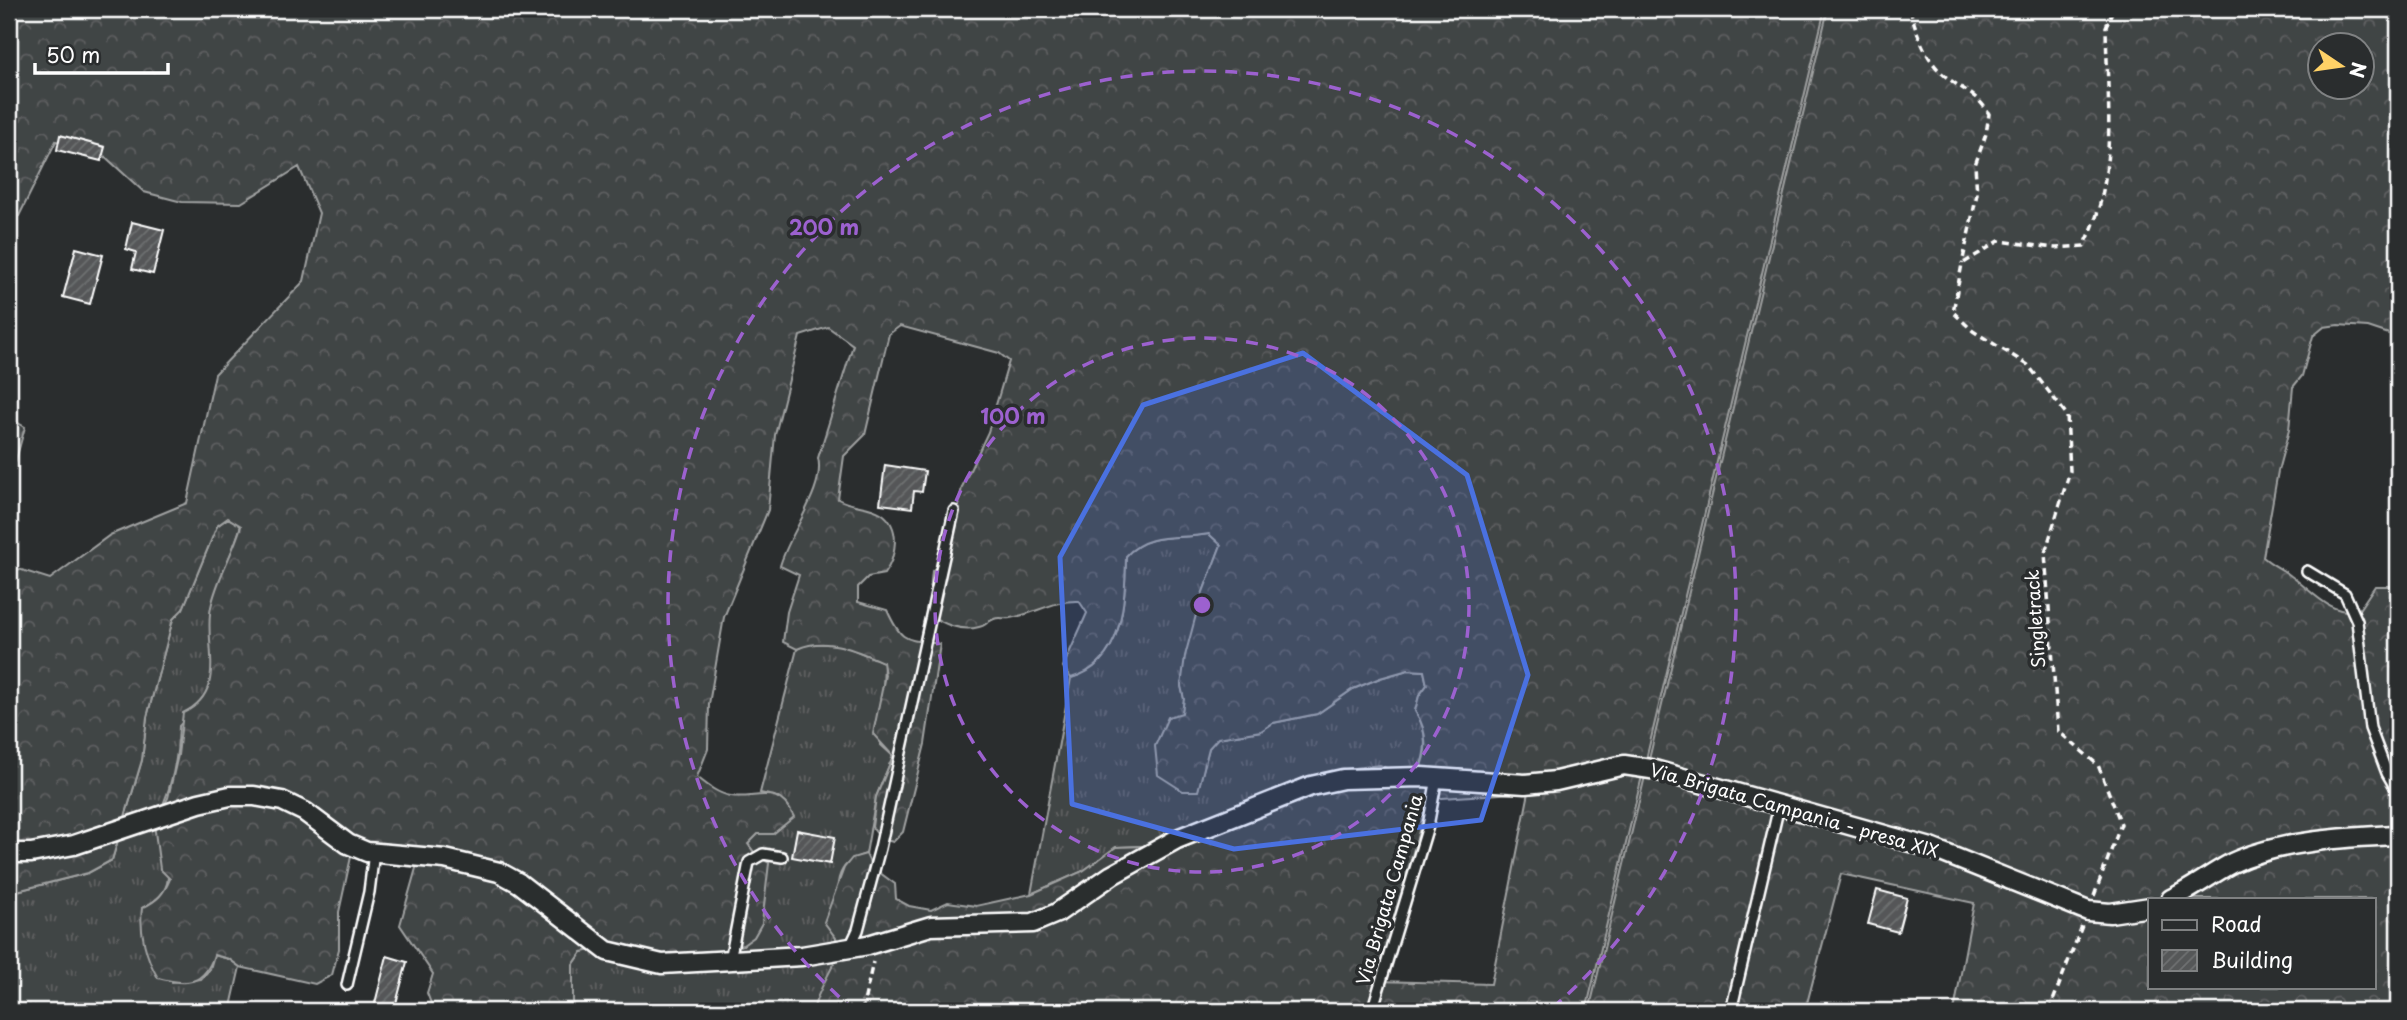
<svg xmlns="http://www.w3.org/2000/svg" width="2407" height="1020" font-family="'Playpen Sans',sans-serif">
  <style>
    .grass { fill: url(#grass-tufts); stroke: #a0a2a2; stroke-width: 2 }
    .forest { fill: url(#forest-crowns); stroke: #a0a2a2; stroke-width: 2; fill-rule: evenodd }
    .building { fill: url(#building-hatch); stroke: #fff; stroke-width: 2 }
    .lines { fill: none; stroke-linecap: round; stroke-linejoin: round }
    .service-casing { stroke: #fff; stroke-width: 14 }
    .minor-casing { stroke: #fff; stroke-width: 23 }
    .path { stroke: #fff; stroke-width: 3.5; stroke-dasharray: 7 5; stroke-linecap: butt }
    .service { stroke: #2a2d2e; stroke-width: 9 }
    .minor { stroke: #2a2d2e; stroke-width: 18 }
    .marked { fill: #4a71e0; fill-opacity: 0.2; stroke: #4a71e0; stroke-width: 5; stroke-linejoin: round }
    .ring { fill: none; stroke: #9c61cf; stroke-width: 3.5; stroke-dasharray: 12 9 }
    .labels { text-anchor: middle; stroke-width: 7; stroke-linejoin: round; paint-order: stroke }
    .street-label { font-size: 18px; fill: #fff; stroke: #2a2d2e }
    .centre { fill: #9c61cf; stroke: #2a2d2e; stroke-width: 3.5 }
    .ring-label { font-size: 21px; text-anchor: middle; font-weight: bold; fill: #9c61cf; stroke: #2a2d2e; stroke-width: 7; stroke-linejoin: round; paint-order: stroke }
  </style>
  <defs>
    <pattern id="grass-tufts" width="24" height="20" patternUnits="userSpaceOnUse" patternTransform="scale(1.75)"><rect width="24" height="20" fill="#414445"/><path d="M3 7l-1-3M5 7V3M7 7l1-3M15 17l-1-3M17 17v-4M19 17l1-3" fill="none" stroke="#5e6061"/></pattern>
    <pattern id="forest-crowns" width="20" height="18" patternUnits="userSpaceOnUse" patternTransform="scale(1.75)"><rect width="20" height="18" fill="#414445"/><path d="M2 6a3 3 0 1 1 6 0M12 15a3 3 0 1 1 6 0" fill="none" stroke="#5e6061"/></pattern>
    <pattern id="building-hatch" width="6" height="6" patternUnits="userSpaceOnUse" patternTransform="scale(1.75)"><rect width="6" height="6" fill="#555758"/><path d="M-1 1l2-2M0 6l6-6M5 7l2-2" fill="none" stroke="#6e7071"/></pattern>
  </defs>
  <rect width="100%" height="100%" fill="#2a2d2e"/>
  <filter id="ink" filterUnits="userSpaceOnUse"><feTurbulence type="fractalNoise" baseFrequency=".0143" numOctaves="2"/><feDisplacementMap in="SourceGraphic" scale="14" xChannelSelector="R" yChannelSelector="G"/><feConvolveMatrix kernelMatrix="1 2 1 2 8 2 1 2 1" color-interpolation-filters="sRGB"/></filter>
  <g filter="url(#ink)">
    <g class="grass">
      <path d="M228 518 241 525C233 553 219 578 212 607 206 634 221 673 204 698 197 708 187 717 179 726 178 761 171 793 154 824 164 858 185 889 142 908L172 982 201 979 210 969 214 955 229 959 240 967 230 1011H9V893L88 873 112 860 142 760 147 717 173 619 183 608 217 526Z"/>
      <path d="M1209 534 1221 545 1200 600 1181 685 1184 699 1182 714 1198 790 1209 748 1217 738 1261 731 1273 723 1317 714 1353 689 1380 678 1408 670 1424 671 1427 685 1419 696 1415 711C1430 734 1427 757 1414 780L1144 846 1116 847 1083 871 1031 894 1071 678C1124 663 1125 601 1126 556 1148 531 1179 540 1209 534Z"/>
      <path d="M810 643 842 645 884 662 881 745 893 756 876 797 866 854C818 867 846 915 841 947 837 970 818 988 813 1011H573V965L582 952 597 949 701 963 727 948 743 945 769 863 756 855 748 844 758 834 774 796 760 793 797 649Z"/>
    </g>
    <g class="forest">
      <path d="M9 9H1825L1586 1011H813C818 987 835 968 841 945L824 922 844 868 852 858 866 854 872 867 895 884 896 899 909 906 931 910 948 902 976 906 1031 894 1083 871 1116 847 1145 846 1172 839 1338 770 1380 765 1414 780C1428 757 1430 734 1415 711L1419 696 1427 685 1424 671 1408 670 1380 678 1353 689 1317 714 1273 723 1261 731 1218 738 1209 748 1198 791H1183L1158 775 1155 746 1168 717 1182 713 1184 699 1181 686 1185 656 1200 600 1221 545 1209 534C1179 540 1148 531 1126 556 1125 601 1124 664 1071 678L1063 667 1087 613 1079 601C1053 600 1035 614 1010 618 1005 619 998 617 994 619 988 621 985 626 979 627 961 632 942 624 928 613L932 571 942 561 953 533 962 487 988 432 1009 361 999 353 900 326 889 334 865 435 844 456 838 499C852 507 868 505 881 513 902 527 896 558 884 574L868 577 858 587V602L887 610C902 643 905 639 940 644L925 744 903 832 893 842 880 838 872 827 876 797 893 756 873 734 885 675 883 662C855 650 827 636 797 649L783 642 787 612 799 575 780 566C788 535 826 488 818 458L853 345 828 327 800 336 775 435 768 510 724 617 709 704 708 749 697 777C707 785 718 794 731 796 757 800 778 782 794 817L773 834H758L748 844 756 855 769 863 762 923 754 937 743 945 727 948 701 963 597 949 582 952 573 965V1011H434L427 993 433 974 400 925 418 861 354 843 339 912V949L332 975 315 984 240 967 229 959 214 955C204 985 187 986 158 978 146 958 139 931 142 908 157 901 164 894 170 879L160 869 154 824 168 798 178 755 183 713C229 691 203 645 211 607 217 578 233 554 241 526L228 518 217 526 183 609 173 619 147 717 142 760 112 860 88 873 9 893V566L50 579 110 535 187 503 215 374 304 281 319 213 299 167 241 203 182 202 144 192 101 153 56 141 19 216 9 220ZM1529 792 1491 984 1377 981 1428 799Z"/>
      <path d="M1828 9H2398V337L2368 327 2338 325 2324 327 2313 336 2302 376 2293 387 2289 430 2278 471 2263 557C2272 565 2282 569 2291 576 2312 591 2329 615 2358 611L2375 586H2398V1011H1954L1974 903 1841 874 1805 1011H1589ZM2320 46H2362V88H2320ZM2150 899H2374V987H2150Z"/>
      <path d="M9 418 25 427 9 485Z"/>
    </g>
    <g class="building">
      <path d="M60 135 105 147 101 161 57 150Z"/>
      <path d="M132 222 164 230 153 274 132 269 136 252 126 249Z"/>
      <path d="M76 248 103 255 90 304 63 297Z"/>
      <path d="M885 465 925 471 922 492 914 491 912 508 880 504Z"/>
      <path d="M797 830 835 837 830 864 792 857Z"/>
      <path d="M1877 890 1907 898 1898 932 1868 924Z"/>
      <path d="M387 956 407 962 394 1011H373Z"/>
    </g>
    <g class="lines">
      <g class="service-casing">
        <g id="service">
          <path d="M2307 571 2345 594 2357 621 2370 728 2387 773 2398 792"/>
          <path d="M850 947 858 930 880 848 954 511"/>
          <path d="M730 960 749 862 763 854 782 857"/>
          <path d="M347 985 369 892 374 852"/>
          <path d="M1372 1011 1428 826 1437 778"/>
          <path d="M1731 1011 1779 806"/>
        </g>
      </g>
      <g class="minor-casing">
        <g id="minor">
          <path d="M9 853H31L74 845 199 803 230 796H254L282 801 305 812 348 844 367 852 445 859 499 872 519 883 607 951 662 964 802 956 868 945 931 926 1033 923 1057 913 1112 875 1177 839 1311 786 1343 779 1421 777 1525 784 1556 781 1624 765 1651 769 1931 848 2088 911 2110 913 2150 907"/>
          <path d="M2171 899C2192 889 2211 874 2232 863 2279 841 2347 837 2398 835"/>
        </g>
      </g>
      <g class="path">
        <path d="M1910 9C1917 34 1926 63 1949 79 1965 91 1978 95 1989 114L1986 134 1975 165 1977 194 1962 264"/>
        <path d="M2094 896 2121 824 2098 765 2058 731 2045 553 2070 471 2067 415 2028 365 1973 331 1953 312 1962 264 1999 241 2055 248 2084 246C2119 179 2107 100 2106 27L2113 9"/>
        <path d="M862 1011 873 962"/>
        <path d="M2049 1011 2082 926"/>
      </g>
      <use href="#service" class="service"/>
      <use href="#minor" class="minor"/>
    </g>
  </g>
  <path class="marked" d="M1303 353 1467 475 1528 675 1481 820 1234 849 1072 804 1060 557 1143 405Z"/>
  <g class="ring">
    <circle cx="1202" cy="605" r="267"/>
    <path d="M855 1011A534 534 0 1 1 1549 1011"/>
  </g>
  <g class="labels">
    <g class="street-label">
      <text transform="translate(2036 619) rotate(-94)" y="6">Singletrack</text>
      <text transform="translate(1794 811) rotate(16)" y="6">Via Brigata Campania - presa XIX</text>
      <text transform="translate(1390 890) rotate(-74)" y="6">Via Brigata Campania</text>
    </g>
  </g>
  <circle cx="1202" cy="605" r="10" class="centre"/>
  <g class="ring-label">
    <text x="824" y="235">200 m</text>
    <text x="1013" y="424">100 m</text>
  </g>
  <rect width="2407" height="1020" fill="none" stroke="#2a2d2e" stroke-width="35"/>
  <rect x="18" y="18" width="2372" height="985" fill="none" stroke="#fff" stroke-width="2.5" filter="url(#ink)"/>
  <rect x="2148" y="898" width="228" height="91" fill="#2a2d2e" stroke="#7f8182" stroke-width="2"/>
  <rect x="2162" y="920" width="35" height="10" fill="#2a2d2e" stroke="#7f8182" stroke-width="2"/>
  <text x="2211" y="932" font-size="21" fill="#ffffff">Road</text>
  <rect x="2162" y="950" width="35" height="21" fill="url(#building-hatch)" stroke="#7f8182" stroke-width="2"/>
  <text x="2211" y="968" font-size="21" fill="#ffffff">Building</text>
  <g transform="translate(2341 66) rotate(103)"><circle r="33" fill="#2a2d2e" stroke="#7f8182" stroke-width="2"/>
  <path d="M0-5L12 26L0 18L-12 26Z" fill="#ffd166"/>
  <text y="-10" font-size="19" font-weight="bold" text-anchor="middle" fill="#ffffff">N</text>
  </g>
  <path d="M35 63v10h133v-10" fill="none" stroke="#ffffff" stroke-width="3.5"/>
  <text x="46" y="63" font-size="21" fill="#ffffff" stroke="#2a2d2e" stroke-width="5" paint-order="stroke">50 m</text>
</svg>
